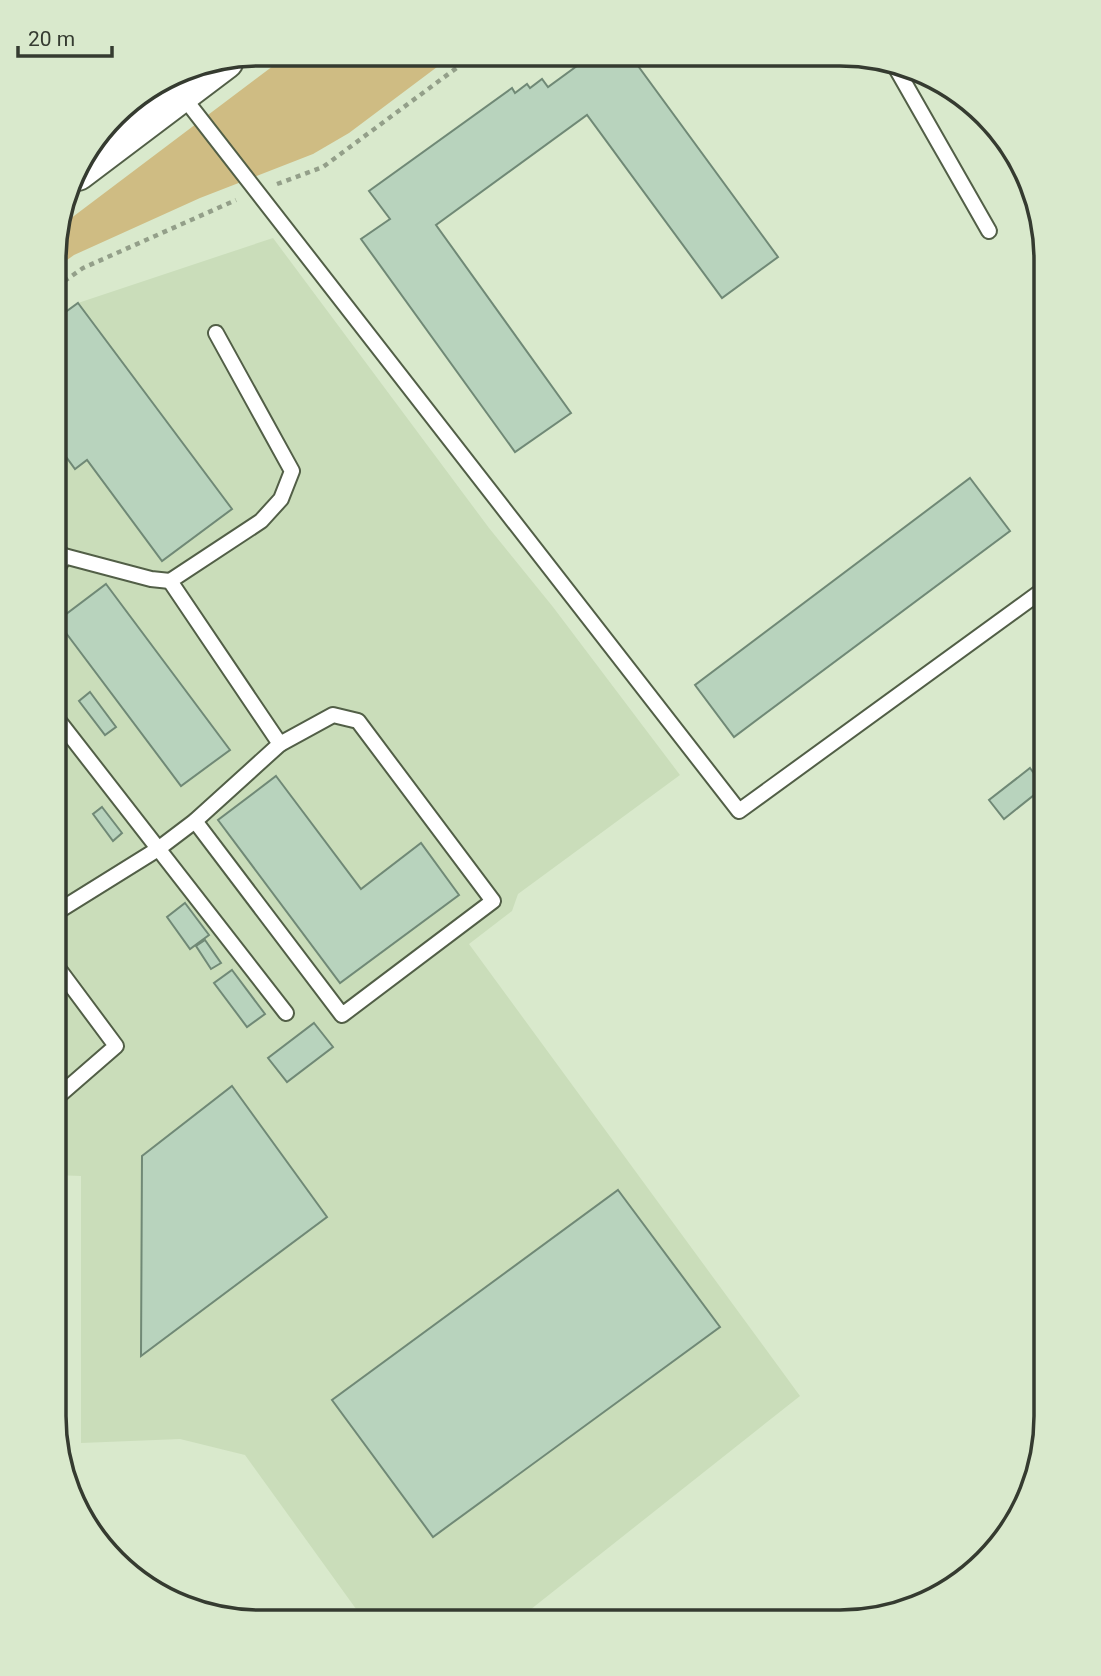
<svg xmlns="http://www.w3.org/2000/svg" width="1101" height="1676" font-family="Roboto,sans-serif">
  <style>
    .built { fill: #caddba }
    .green { fill: #cfbc83 }
    .building { fill: #b8d3bd; stroke: #708976; stroke-width: 2 }
    .lines { fill: none; stroke-linecap: round; stroke-linejoin: round }
    .lane-casing { stroke: #525f47; stroke-width: 18 }
    .primary-casing { stroke: #525f47; stroke-width: 42 }
    .path { stroke: #939f89; stroke-width: 4.5; stroke-dasharray: 5 5; stroke-linecap: butt }
    .lane { stroke: #fff; stroke-width: 14 }
    .primary { stroke: #fff; stroke-width: 38 }
    .rim { fill: none; stroke: #353b30; stroke-width: 3.5 }
  </style>
  <rect width="100%" height="100%" fill="#d9e9cc"/>
  <path class="built" d="M273 238 489 528 553 607 680 775 518 894 512 911 469 944 800 1396 516 1621 364 1620 245 1455 180 1439 81 1443V1176L55 1175 56 319 78 303Z"/>
  <path class="green" d="M289 54 453 55 349 133 313 154 200 198 74 255 56 268 58 228Z"/>
  <g class="building">
    <path d="M592 55H630L778 257 722 298 587 115 436 225 571 413 515 452 361 239 390 219 369 191 512 88 515 93 527 84 530 88 542 79 548 87Z"/>
    <path d="M78 303 232 509 162 561 87 460 75 469 56 443V319Z"/>
    <path d="M970 478 1010 531 734 737 695 685Z"/>
    <path d="M106 584 230 750 181 786 57 621Z"/>
    <path d="M90 692 116 727 105 735 79 701Z"/>
    <path d="M1030 768 1044 787 1004 819 989 800Z"/>
    <path d="M276 776 361 889 421 843 459 895 340 983 218 820Z"/>
    <path d="M102 807 122 833 113 841 93 814Z"/>
    <path d="M185 903 209 935 190 949 167 917Z"/>
    <path d="M205 940 221 963 211 969 196 946Z"/>
    <path d="M232 970 265 1014 247 1027 214 983Z"/>
    <path d="M314 1023 333 1047 287 1082 268 1058Z"/>
    <path d="M232 1086 327 1217 141 1356 142 1156Z"/>
    <path d="M618 1190 720 1327 433 1537 332 1400Z"/>
  </g>
  <g class="lines">
    <g class="lane-casing">
      <g id="lane">
        <path d="M896 68 989 231"/>
        <path d="M181 94 739 811 1047 587"/>
        <path d="M56 550 64 556 151 579 170 581"/>
        <path d="M56 572 64 556"/>
        <path d="M55 716 286 1013"/>
        <path d="M195 821 342 1015 493 901 358 721 333 715 280 744"/>
        <path d="M60 910 158 849 195 821 280 744 170 581 261 521 281 499 292 471 216 333"/>
        <path d="M55 1099 116 1046 55 964"/>
      </g>
    </g>
    <g class="primary-casing">
      <path id="primary" d="M77 171 224 60"/>
    </g>
    <g class="path">
      <path d="M277 184 323 167 474 55"/>
      <path d="M56 287 83 268 236 200"/>
    </g>
    <use href="#lane" class="lane"/>
    <use href="#primary" class="primary"/>
  </g>
  <path d="M0 0H1101V1676H0ZM260 66H840A194 194 0 0 1 1034 260V1416A194 194 0 0 1 840 1610H260A194 194 0 0 1 66 1416V260A194 194 0 0 1 260 66Z" fill="#d9e9cc" fill-rule="evenodd"/>
  <path class="rim" d="M260 66H840A194 194 0 0 1 1034 260V1416A194 194 0 0 1 840 1610H260A194 194 0 0 1 66 1416V260A194 194 0 0 1 260 66Z"/>
  <path d="M18 46v10h94v-10" fill="none" stroke="#353b30" stroke-width="3.5"/>
  <text x="28" y="46" font-size="21" fill="#353b30" stroke="#d9e9cc" stroke-width="5" paint-order="stroke">20 m</text>
</svg>
